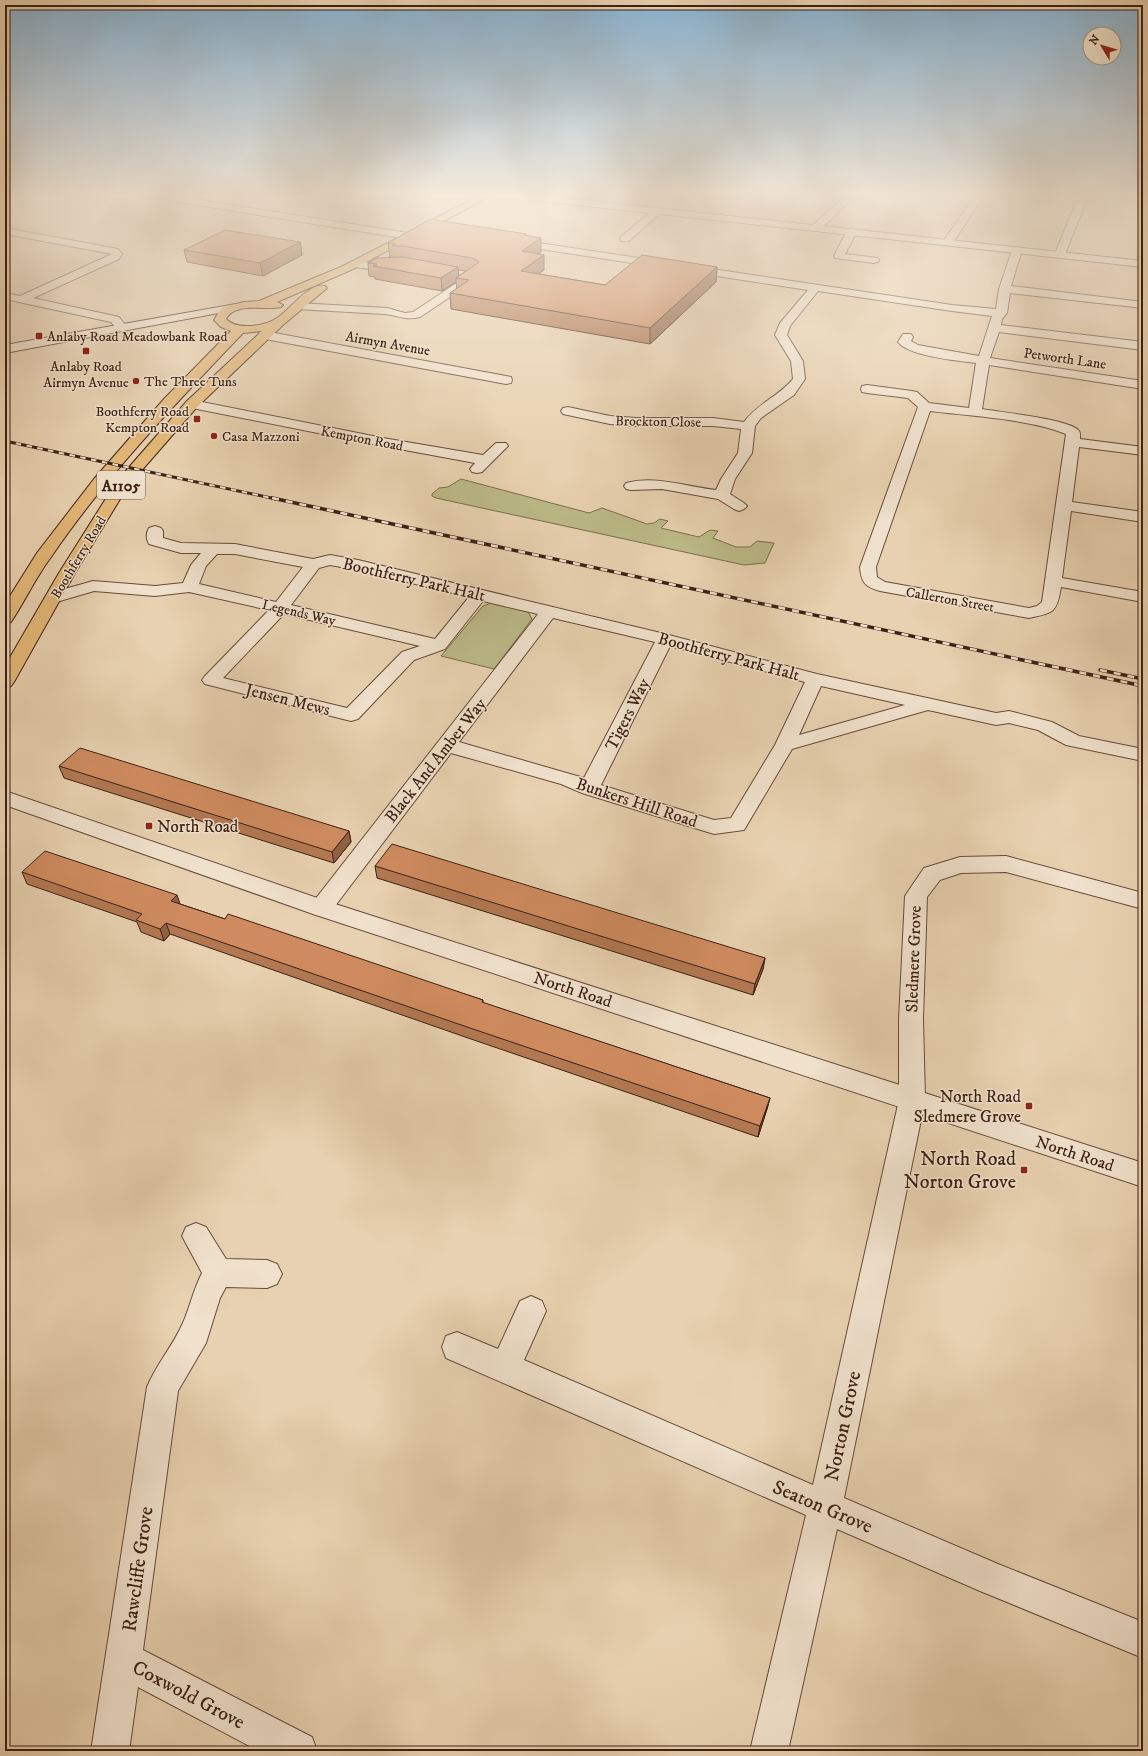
<svg xmlns="http://www.w3.org/2000/svg" width="1148" height="1756" font-family="'IM FELL DW Pica',serif">
  <style>
    .green { fill: #bbba87; stroke: #7b6d4e }
    .lines { fill: none; stroke-linecap: round; stroke-linejoin: round }
    .minor-casing { stroke: #664c3b; stroke-width: 2 }
    .tertiary-casing { stroke: #664c3b; stroke-width: 2 }
    .secondary-casing { stroke: #3b2014; stroke-width: 2 }
    .primary-casing { stroke: #3b2014; stroke-width: 2 }
    .minor { fill: #f0e1cc; fill-rule: evenodd }
    .tertiary { fill: #f0e1cc; fill-rule: evenodd }
    .secondary { fill: #f0e1cc; fill-rule: evenodd }
    .primary { fill: #e4b878; fill-rule: evenodd }
    .rail-far1-casing { stroke: #3b2014; stroke-width: 3 }
    .rail-casing { stroke: #3b2014; stroke-width: 3.5 }
    .rail-far1 { stroke: #f0e1cc; stroke-width: 2; stroke-dasharray: 5.5; stroke-linecap: butt }
    .rail { stroke: #f0e1cc; stroke-width: 2.5; stroke-dasharray: 7; stroke-linecap: butt }
    .wall { fill: #b27852; stroke: #3b2014; fill-rule: evenodd }
    .shaded-wall { fill: #916142; stroke: #3b2014 }
    .building { fill: #cf8b5f; stroke: #3b2014 }
    .poi-dot { fill: #8f2418; stroke: #f0e1cc; stroke-width: 1.5 }
    .labels { text-anchor: middle; stroke-width: 3; stroke-linejoin: round; paint-order: stroke }
    .far-poi-label { font-size: 14px; fill: #3b2014; stroke: #f0e1cc; text-anchor: start }
    .far-street-label { font-size: 14px; fill: #3b2014; stroke: #f0e1cc }
    .shield { fill: #f0e1cc; stroke: #715a4b; stroke-width: 1 }
    .shield-label { font-size: 16px; font-weight: bold; fill: #3b2014 }
    .street-label { font-size: 17px; fill: #3b2014; stroke: #f0e1cc }
    .poi-label { font-size: 17px; fill: #3b2014; stroke: #f0e1cc; text-anchor: start }
    .near-poi-label { font-size: 20px; fill: #3b2014; stroke: #f0e1cc; text-anchor: end }
    .near-street-label { font-size: 20px; fill: #3b2014; stroke: #f0e1cc }
  </style>
  <rect width="100%" height="100%" fill="#e8d1b0"/>
  <filter id="stains"><feTurbulence type="fractalNoise" baseFrequency=".005" numOctaves="4"/><feColorMatrix values="0 0 0 0 .2 0 0 0 0 .09 0 0 0 0 .02 0 0 0 .5 -.17"/></filter>
  <radialGradient id="worn" r=".72"><stop offset=".6" stop-color="#630" stop-opacity="0"/><stop offset="1" stop-color="#630" stop-opacity=".3"/></radialGradient>
  <g class="green">
    <path d="M461 479 589 513 602 508 647 524 654 523 660 519 668 521 661 528 699 537 710 530 718 531 713 538 736 547H750L757 541 774 543 765 563 744 565 436 498 432 496V494L439 488 448 487Z"/>
    <path d="M493 602 528 612 532 619 494 669 441 656 483 606Z"/>
  </g>
  <g class="lines">
    <g class="minor-casing">
      <g id="minor">
        <path d="M161 197H181L408 233 413 236 408 239 166 200Z"/>
        <path d="M465 197H485L486 198C481 202 470 201 465 197Z"/>
        <path d="M844 197H854L821 229H813L812 227 813 225Z"/>
        <path d="M974 197H983L952 244H944L943 242Z"/>
        <path d="M1078 197H1088L1065 254 1060 257 1056 256 1055 254Z"/>
        <path d="M658 207 663 210 661 212 629 241H621L620 239 621 237 655 208Z"/>
        <path d="M5 228 118 249 122 254 119 259 33 298 119 317 127 327 125 329H117L111 322 5 299V293L20 296 112 254 5 234Z"/>
        <path d="M852 228 857 231 845 254 878 258 879 260 878 262 874 263 835 258 834 256 847 231Z"/>
        <path d="M512 239 952 305 996 309 999 289 1012 250 1017 247 1022 250 1011 286 1143 302V308L1010 293 1007 313 1002 319 1001 325 1143 342V350L999 332 990 358 1143 381V389L989 365 982 409C999 412 1068 419 1078 430 1081 432 1080 436 1080 439L1143 447V455L1079 447 1072 502 1143 512V522L1071 511 1062 578 1143 592V602L1061 587C1057 613 1053 613 1029 618L880 591C865 587 861 582 860 567L918 407 908 398 867 393 862 392 861 389 862 386 867 385 912 391 917 392 929 403 969 408 976 363C959 361 908 356 898 342L903 334H911L913 337 911 341 918 345 979 356 992 316 952 311 818 291 790 326 787 335 803 361 805 379 794 395 761 418 755 426 752 453 735 479 730 494 744 503 747 506 744 509 739 511 734 509 718 499 662 489 631 490 626 489 624 486 626 483C656 475 687 487 716 490L721 479 738 453 741 429 713 426H636L610 424 563 414 561 411 563 408 568 407 610 416 636 418H713L744 422C758 403 778 397 793 379L791 361 775 335 780 323 808 290 508 244 507 242ZM930 411C970 416 1029 419 1066 434L1042 602 1037 606 1029 608 885 582 877 577 876 567Z"/>
        <path d="M355 261 372 263 399 262 404 265C398 272 361 269 351 266L350 264Z"/>
        <path d="M473 274 478 277 477 279 420 317C405 321 398 315 384 314 355 312 326 311 297 309L291 306 297 303 387 308 405 313 413 312 469 275Z"/>
        <path d="M264 331 506 376 511 377 512 380 511 383 506 384 260 338 258 335 260 332Z"/>
        <path d="M192 400 383 438 483 455 496 443H506L508 446 482 472 477 473 472 472 470 469 475 463 383 446 187 407 185 404 187 401Z"/>
        <path d="M155 526 161 528 163 531V538L181 543 235 544 313 559 330 555 358 560 665 634 817 674 996 713 1009 711 1052 722 1079 736 1143 749V761L1066 745 1038 730 1009 723 996 725 928 710 792 749 744 830 714 834 582 793 561 784 451 753 329 914 321 916 313 914 310 908 313 902 538 614 483 601 445 649 414 660 358 719 351 721 205 684 202 680 205 676 269 610 189 592 155 596 94 591 53 603 47 602 45 598 47 594 93 581 155 586 183 583 191 565 201 553H181L149 544C146 539 146 533 149 528ZM217 554H235L303 567 276 602 199 584 206 566ZM330 565 358 570 469 597 435 639 291 605 319 568ZM284 614 420 646 402 652 347 708 223 678ZM553 618 655 642 584 778 459 742ZM670 646 805 682 775 745 731 818 714 820 601 785ZM821 686 905 705 799 735Z"/>
        <path d="M1006 856 1143 893V909L1006 872 961 873 940 880 927 897 923 1019 925 1100 844 1498 998 1564 1143 1622V1658L980 1591 837 1529 788 1751H750L806 1515 446 1358 442 1347 446 1336 457 1332 498 1349 520 1301 531 1296 542 1301 546 1311 524 1360 813 1485 899 1100V1019L905 896 924 868 960 857Z"/>
        <path d="M196 1223 206 1227 226 1259 267 1260 277 1264 282 1274 277 1284 267 1288 226 1287 220 1298 206 1343 178 1391 143 1650 312 1737 317 1751H259L138 1687 129 1751H91L147 1387C156 1365 172 1347 182 1325 190 1308 193 1290 202 1273L182 1236 186 1227Z"/>
      </g>
    </g>
    <g class="tertiary-casing">
      <g id="tertiary">
        <path d="M526 197H554L1143 261V267L531 200Z"/>
        <path d="M5 791 329 902 1143 1163V1187L313 914 5 805Z"/>
      </g>
    </g>
    <g class="secondary-casing">
      <path id="secondary" d="M236 304 242 307 240 309 5 353V345Z"/>
    </g>
    <g class="primary-casing">
      <path id="primary" d="M477 197H489L351 270 277 302 283 305 281 307C266 311 235 301 226 319 232 325 239 326 247 326 257 326 268 324 277 318 289 311 309 282 325 286L327 288 283 325 197 407 128 486 75 573 14 682 11 686 5 688V666L59 573 117 481 187 401 262 331 243 333C175 404 107 475 51 557 36 577 25 601 11 622L5 623V604L37 553 94 479 164 399 231 331 221 327 214 320 219 312 224 307 244 302 259 301 343 266Z"/>
    </g>
    <use href="#minor" class="minor"/>
    <use href="#tertiary" class="tertiary"/>
    <use href="#secondary" class="secondary"/>
    <use href="#primary" class="primary"/>
    <g class="rail-far1-casing">
      <path id="rail-far1" d="M5 441 276 499"/>
    </g>
    <g class="rail-casing">
      <g id="rail">
        <path d="M272 498 1143 686"/>
        <path d="M1100 670 1143 679"/>
      </g>
    </g>
    <use href="#rail-far1" class="rail-far1"/>
    <use href="#rail" class="rail"/>
  </g>
  <g class="wall">
    <path d="M526 235 541 252 539 254 544 270 538 274 605 285 717 267 716 282 650 344 451 309 450 293 457 289 456 282 442 291 375 279V277L369 276 368 263 390 257 388 243ZM458 270 466 271 459 276Z"/>
    <path d="M300 242 302 255 263 276 187 262 184 250Z"/>
    <path d="M59 766 349 831 351 842 334 863 64 778Z"/>
    <path d="M375 866 765 958 763 969 753 995 377 878Z"/>
    <path d="M22 872 180 904 225 919 483 1000V1003L770 1098 767 1109 758 1137 468 1038 170 934 164 941 141 932 137 922 27 884Z"/>
  </g>
  <g class="shaded-wall">
    <path d="M541 238V252L523 266 522 251Z"/>
    <path d="M300 242 302 255 263 276 260 263Z"/>
    <path d="M544 255V270L521 286V271Z"/>
    <path d="M458 267 459 279 456 278V282L442 291 441 278Z"/>
    <path d="M717 267 716 282 650 344V328Z"/>
    <path d="M349 831 351 842 334 863 332 852Z"/>
    <path d="M177 895 181 907 171 901Z"/>
    <path d="M166 923 170 934 164 941 160 929Z"/>
    <path d="M765 958 763 969 753 995 755 984Z"/>
    <path d="M770 1098 767 1109 758 1137 760 1126Z"/>
  </g>
  <g class="building">
    <path d="M430 219 526 234 524 235 541 238 522 251 544 255 521 271 605 285 642 255 717 267 650 328 450 293 469 280 456 278 478 263V261L472 258 403 246H392L396 244 388 243Z"/>
    <path d="M225 230 300 242 260 263 184 250Z"/>
    <path d="M403 257 458 267 441 278 373 266 377 264 368 263 377 258Z"/>
    <path d="M80 748 349 831 332 852 59 766Z"/>
    <path d="M392 844 765 958 755 984 375 866Z"/>
    <path d="M45 851 177 895 171 901 225 919 228 914 483 1000 482 1002 770 1098 760 1126 467 1027 166 923 160 929 136 920 142 914 22 872Z"/>
  </g>
  <linearGradient id="sky" x2="0" y2="1"><stop stop-color="#89b4d4"/><stop offset="0.44" stop-color="#f5eadb"/><stop offset="1" stop-color="#f5eadb" stop-opacity="0"/></linearGradient>
  <rect width="1148" height="443" fill="url(#sky)"/>
  <g class="poi-dot">
    <rect x="35" y="332" width="8" height="8" rx="2"/>
    <rect x="82" y="347" width="8" height="8" rx="2"/>
    <circle cx="136" cy="381" r="4"/>
    <rect x="193" y="415" width="8" height="8" rx="2"/>
    <circle cx="214" cy="436" r="4"/>
    <rect x="145" y="822" width="8" height="8" rx="2"/>
    <rect x="1025" y="1102" width="8" height="8" rx="2"/>
    <rect x="1020" y="1166" width="8" height="8" rx="2"/>
  </g>
  <g class="labels">
    <g class="far-poi-label">
      <text x="47" y="341">Anlaby Road Meadowbank Road</text>
      <text x="86" y="371" text-anchor="middle">Anlaby Road<tspan x="86" dy="16">Airmyn Avenue</tspan></text>
      <text x="144" y="386">The Three Tuns</text>
      <text x="189" y="416" text-anchor="end">Boothferry Road<tspan x="189" dy="16">Kempton Road</tspan></text>
      <text x="222" y="441">Casa Mazzoni</text>
    </g>
    <g class="far-street-label">
      <text transform="translate(388 343) rotate(10)" y="5">Airmyn Avenue</text>
      <text transform="translate(1065 358) rotate(8)" y="5">Petworth Lane</text>
      <text transform="translate(658 421) rotate(1)" y="5">Brockton Close</text>
      <text transform="translate(362 438) rotate(11)" y="5">Kempton Road</text>
      <text transform="translate(78 557) rotate(-59)" y="5">Boothferry Road</text>
      <text transform="translate(950 599) rotate(10)" y="5">Callerton Street</text>
      <text transform="translate(299 612) rotate(13)" y="5">Legends Way</text>
    </g>
    <rect class="shield" x="97" y="471" width="48" height="28" rx="3"/>
    <g class="shield-label">
      <text x="121" y="491">A1105</text>
    </g>
    <g class="street-label">
      <text transform="translate(414 579) rotate(13)" y="6">Boothferry Park Halt</text>
      <text transform="translate(729 656) rotate(15)" y="6">Boothferry Park Halt</text>
      <text transform="translate(288 699) rotate(14)" y="6">Jensen Mews</text>
      <text transform="translate(627 714) rotate(-63)" y="6">Tigers Way</text>
      <text transform="translate(435 760) rotate(-52)" y="6">Black And Amber Way</text>
      <text transform="translate(637 802) rotate(18)" y="6">Bunkers Hill Road</text>
      <text transform="translate(913 959) rotate(-88)" y="6">Sledmere Grove</text>
      <text transform="translate(573 989) rotate(18)" y="6">North Road</text>
      <text transform="translate(1075 1153) rotate(18)" y="6">North Road</text>
    </g>
    <g class="poi-label">
      <text x="157" y="832">North Road</text>
      <text x="1021" y="1102" text-anchor="end">North Road<tspan x="1021" dy="20">Sledmere Grove</tspan></text>
    </g>
    <g class="near-poi-label">
      <text x="1016" y="1165">North Road<tspan x="1016" dy="23">Norton Grove</tspan></text>
    </g>
    <g class="near-street-label">
      <text transform="translate(842 1426) rotate(-78)" y="7">Norton Grove</text>
      <text transform="translate(823 1506) rotate(23)" y="7">Seaton Grove</text>
      <text transform="translate(137 1569) rotate(-82)" y="7">Rawcliffe Grove</text>
      <text transform="translate(189 1694) rotate(28)" y="7">Coxwold Grove</text>
    </g>
  </g>
  <rect width="1148" height="1756" fill="none" stroke="#e8d1b0" stroke-width="20"/>
  <rect x="6" y="6" width="1136" height="1744" fill="none" stroke="#3b2014" stroke-width="2"/>
  <rect x="10" y="10" width="1128" height="1736" fill="none" stroke="#3b2014"/>
  <g transform="translate(1102 46) rotate(308)"><circle r="19" fill="#f0e1cc" stroke="#a89482"/>
  <path d="M0-3L7 15L0 10L-7 15Z" fill="#8f2418"/>
  <text y="-6" font-size="11" font-weight="bold" text-anchor="middle" fill="#3b2014">N</text>
  </g>
  <rect width="100%" height="100%" filter="url(#stains)"/>
  <rect width="100%" height="100%" fill="url(#worn)"/>
</svg>
